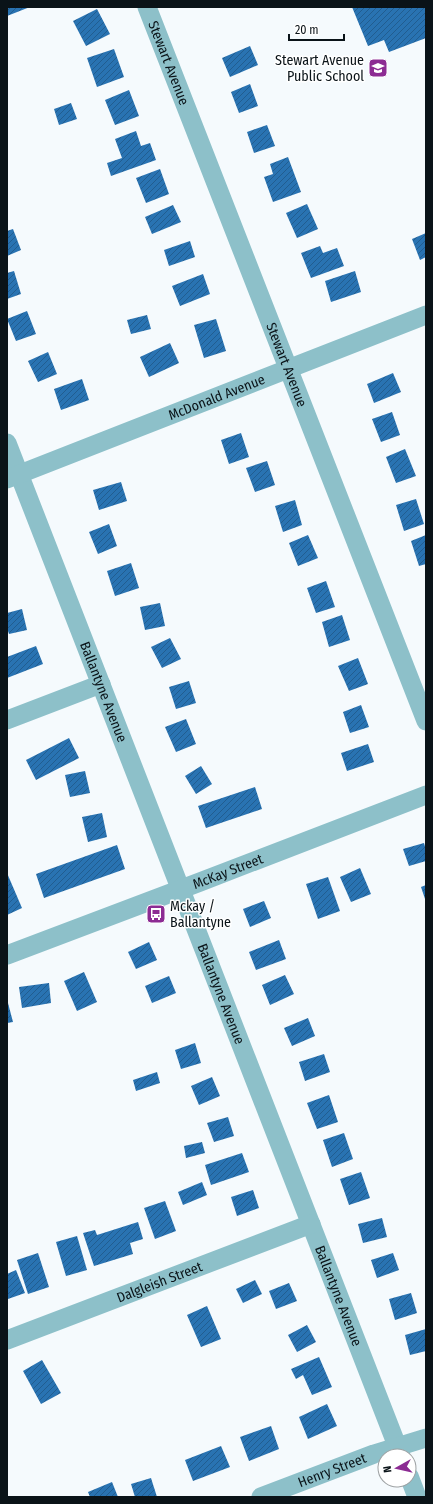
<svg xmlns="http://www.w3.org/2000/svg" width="433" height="1504" font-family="'Fira Sans Condensed',sans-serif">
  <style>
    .building { fill: url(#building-hatch) }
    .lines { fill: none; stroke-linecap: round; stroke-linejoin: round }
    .street { stroke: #8dc0c9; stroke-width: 19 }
    .labels { text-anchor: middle; stroke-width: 3; stroke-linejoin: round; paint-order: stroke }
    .poi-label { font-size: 14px; fill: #0a1318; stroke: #fff; text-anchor: end }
    .street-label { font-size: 14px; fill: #0a1318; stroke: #fff }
  </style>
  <defs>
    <pattern id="building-hatch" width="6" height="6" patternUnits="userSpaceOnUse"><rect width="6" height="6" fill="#2973b2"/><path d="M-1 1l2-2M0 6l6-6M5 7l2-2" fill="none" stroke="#215d90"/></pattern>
  </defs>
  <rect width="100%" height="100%" fill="#f5fafd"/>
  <g class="building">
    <path d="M7 7H30L7 16Z"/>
    <path d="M352 7H426V38L389 52 384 40 368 46Z"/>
    <path d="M97 9 110 34 86 46 73 21Z"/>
    <path d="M250 46 258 65 230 77 222 58Z"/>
    <path d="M114 49 124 77 97 87 87 58Z"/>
    <path d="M250 84 258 106 239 113 231 92Z"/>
    <path d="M129 90 139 116 115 125 105 100Z"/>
    <path d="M71 103 77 119 59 125 54 109Z"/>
    <path d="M267 125 275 146 254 153 247 132Z"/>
    <path d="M136 131 141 146 150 143 156 160 111 176 107 163 122 158 115 139Z"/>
    <path d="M288 157 301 192 273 202 264 177 273 174 270 164Z"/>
    <path d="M160 169 169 194 146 203 136 178Z"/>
    <path d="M307 204 318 229 297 238 286 213Z"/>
    <path d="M173 205 181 222 152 234 145 217Z"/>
    <path d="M13 229 21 250 7 256V231Z"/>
    <path d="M426 233V257L420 260 412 239Z"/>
    <path d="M190 241 195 257 169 266 164 250Z"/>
    <path d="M320 246 323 253 337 248 344 266 311 278 301 253Z"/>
    <path d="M14 271 21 294 7 299V273Z"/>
    <path d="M355 271 361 292 331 302 325 281Z"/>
    <path d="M203 274 210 294 180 306 172 286Z"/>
    <path d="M27 311 36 334 16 341 7 319Z"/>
    <path d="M147 315 151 329 131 334 127 320Z"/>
    <path d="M216 319 226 351 204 358 194 325Z"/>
    <path d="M170 343 179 363 149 377 140 357Z"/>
    <path d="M48 352 57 374 38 382 28 361Z"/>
    <path d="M393 373 401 392 374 403 367 384Z"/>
    <path d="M82 379 89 400 61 410 54 389Z"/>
    <path d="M392 412 400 435 381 442 372 419Z"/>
    <path d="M241 433 249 457 229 464 221 440Z"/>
    <path d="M405 449 416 476 396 483 386 457Z"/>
    <path d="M267 461 275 485 255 492 246 468Z"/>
    <path d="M121 482 127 501 99 510 93 490Z"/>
    <path d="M416 499 424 524 404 531 396 505Z"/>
    <path d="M295 500 302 525 283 532 275 506Z"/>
    <path d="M109 524 117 546 98 554 89 532Z"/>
    <path d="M308 535 318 558 298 566 289 543Z"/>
    <path d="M426 535V564L419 566 411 541Z"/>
    <path d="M131 563 139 588 115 596 107 571Z"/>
    <path d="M326 581 335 607 316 613 307 588Z"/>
    <path d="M160 603 165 626 145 630 140 607Z"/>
    <path d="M22 609 27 630 9 634 7 628V613Z"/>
    <path d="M342 615 350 640 329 647 322 622Z"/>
    <path d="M170 638 181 659 162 668 151 647Z"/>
    <path d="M36 646 43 664 7 678V657Z"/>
    <path d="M358 658 368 684 349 691 338 666Z"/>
    <path d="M189 681 196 703 176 709 169 687Z"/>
    <path d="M361 705 369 727 350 733 343 712Z"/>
    <path d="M186 719 196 744 176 752 165 727Z"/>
    <path d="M69 738 79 758 36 780 26 760Z"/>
    <path d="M368 744 374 762 347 771 341 753Z"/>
    <path d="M201 766 212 784 196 794 185 776Z"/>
    <path d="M85 771 90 793 70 797 65 775Z"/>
    <path d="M255 787 262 809 206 828 198 806Z"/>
    <path d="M102 813 107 837 88 842 82 817Z"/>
    <path d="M424 843 426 850V861L409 866 403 849Z"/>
    <path d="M117 845 125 869 44 898 36 874Z"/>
    <path d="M360 868 371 894 351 902 340 877Z"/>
    <path d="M7 873 22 908 7 915Z"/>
    <path d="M328 877 340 911 318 919 306 884Z"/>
    <path d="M426 885V902L421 887Z"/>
    <path d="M264 901 271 918 250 927 243 909Z"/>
    <path d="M279 940 286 959 256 970 249 952Z"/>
    <path d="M149 942 157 960 136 969 128 952Z"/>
    <path d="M84 972 97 1002 77 1011 64 981Z"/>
    <path d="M285 975 294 994 270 1005 262 985Z"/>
    <path d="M169 976 176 993 152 1003 145 986Z"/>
    <path d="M49 983 51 1003 22 1008 19 987Z"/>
    <path d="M8 1003 13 1022 7 1023V1004Z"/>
    <path d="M308 1018 315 1036 292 1046 284 1028Z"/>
    <path d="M195 1043 201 1063 181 1069 175 1050Z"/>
    <path d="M324 1054 330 1072 305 1081 299 1062Z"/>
    <path d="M157 1072 160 1083 136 1091 133 1080Z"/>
    <path d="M212 1077 220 1096 199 1105 191 1086Z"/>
    <path d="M329 1095 338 1122 317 1129 307 1103Z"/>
    <path d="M228 1117 234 1136 214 1142 207 1123Z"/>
    <path d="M344 1133 353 1159 332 1167 323 1140Z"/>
    <path d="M202 1142 205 1153 186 1158 184 1146Z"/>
    <path d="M242 1153 249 1172 211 1185 205 1165Z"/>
    <path d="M361 1172 370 1198 349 1205 340 1179Z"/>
    <path d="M202 1182 207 1195 183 1205 178 1192Z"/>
    <path d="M253 1190 259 1208 237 1216 231 1197Z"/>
    <path d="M165 1201 176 1231 155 1239 144 1208Z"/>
    <path d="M382 1218 387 1237 363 1243 358 1224Z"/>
    <path d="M138 1222 143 1239 130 1243 133 1254 94 1266 83 1233 95 1230 97 1235Z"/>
    <path d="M77 1236 87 1270 66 1276 56 1242Z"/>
    <path d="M38 1253 49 1287 28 1294 17 1260Z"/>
    <path d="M393 1253 399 1270 377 1278 371 1260Z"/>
    <path d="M16 1270 25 1293 8 1299 7 1295V1274Z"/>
    <path d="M255 1280 262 1294 243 1303 236 1289Z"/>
    <path d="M289 1283 297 1301 276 1309 269 1291Z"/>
    <path d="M411 1293 417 1313 395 1320 389 1299Z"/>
    <path d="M207 1306 221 1339 201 1347 187 1315Z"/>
    <path d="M307 1325 316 1342 297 1352 288 1335Z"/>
    <path d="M426 1329V1351L410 1355 405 1335Z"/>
    <path d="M319 1357 332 1387 312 1395 303 1375 296 1379 291 1369Z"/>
    <path d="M42 1360 61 1393 41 1404 23 1371Z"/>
    <path d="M327 1404 337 1426 308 1439 299 1417Z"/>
    <path d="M271 1426 279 1449 249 1461 240 1437Z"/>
    <path d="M221 1446 230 1467 193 1481 185 1460Z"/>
    <path d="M151 1478 157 1497H135L131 1484Z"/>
    <path d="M112 1482 118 1497H90L88 1492Z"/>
  </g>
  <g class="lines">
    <g class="street">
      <path id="s1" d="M147 7 426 721"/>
      <path id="s2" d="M7 443 401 1456"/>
      <path id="s3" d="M7 479 426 315"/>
      <path d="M7 720 101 684"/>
      <path id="s4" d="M7 955 200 882 426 795"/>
      <path id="s5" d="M7 1340 311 1224"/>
      <path d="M409 1476 417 1497"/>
      <path id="s6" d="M261 1497 374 1454 426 1438"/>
    </g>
  </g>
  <defs>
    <g id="school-square" transform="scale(1)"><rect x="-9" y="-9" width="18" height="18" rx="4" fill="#8c2b93" stroke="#fff"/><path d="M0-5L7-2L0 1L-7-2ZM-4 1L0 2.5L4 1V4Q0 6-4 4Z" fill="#fff"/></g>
    <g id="bus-square" transform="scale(1)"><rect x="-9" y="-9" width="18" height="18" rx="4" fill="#8c2b93" stroke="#fff"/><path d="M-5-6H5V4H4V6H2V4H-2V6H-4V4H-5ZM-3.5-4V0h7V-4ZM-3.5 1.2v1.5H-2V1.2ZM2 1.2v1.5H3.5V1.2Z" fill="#fff"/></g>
  </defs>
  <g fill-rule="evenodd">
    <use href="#school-square" x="378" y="68"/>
    <use href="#bus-square" x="156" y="914"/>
  </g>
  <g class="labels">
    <g class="poi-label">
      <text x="364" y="65">Stewart Avenue<tspan x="364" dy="16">Public School</tspan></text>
      <text x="170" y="911" text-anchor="start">Mckay /<tspan x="170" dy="16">Ballantyne</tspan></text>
    </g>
    <g class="street-label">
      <text dy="5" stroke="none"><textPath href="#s1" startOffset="60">Stewart Avenue</textPath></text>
      <text dy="5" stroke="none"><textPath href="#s1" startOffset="384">Stewart Avenue</textPath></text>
      <text dy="5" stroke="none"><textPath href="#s3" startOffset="225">McDonald Avenue</textPath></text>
      <text dy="5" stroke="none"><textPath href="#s2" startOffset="267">Ballantyne Avenue</textPath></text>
      <text dy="5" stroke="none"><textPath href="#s4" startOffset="236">McKay Street</textPath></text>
      <text dy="5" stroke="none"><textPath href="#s2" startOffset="591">Ballantyne Avenue</textPath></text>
      <text dy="5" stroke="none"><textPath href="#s5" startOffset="163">Dalgleish Street</textPath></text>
      <text dy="5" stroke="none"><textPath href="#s2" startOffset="915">Ballantyne Avenue</textPath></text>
      <text dy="5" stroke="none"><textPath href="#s6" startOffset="76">Henry Street</textPath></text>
    </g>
  </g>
  <rect width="433" height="1504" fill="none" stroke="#0a1318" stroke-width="16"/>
  <g transform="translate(397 1468) rotate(262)"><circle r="19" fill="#ffffff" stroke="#9da1a3"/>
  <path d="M0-3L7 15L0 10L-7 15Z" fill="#8c2b93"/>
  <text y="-6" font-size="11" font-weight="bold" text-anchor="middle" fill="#0a1318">N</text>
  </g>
  <path d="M289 34v6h55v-6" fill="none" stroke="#0a1318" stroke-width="2"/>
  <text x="295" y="34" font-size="12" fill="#0a1318" stroke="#ffffff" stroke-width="3" paint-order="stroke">20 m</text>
</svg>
